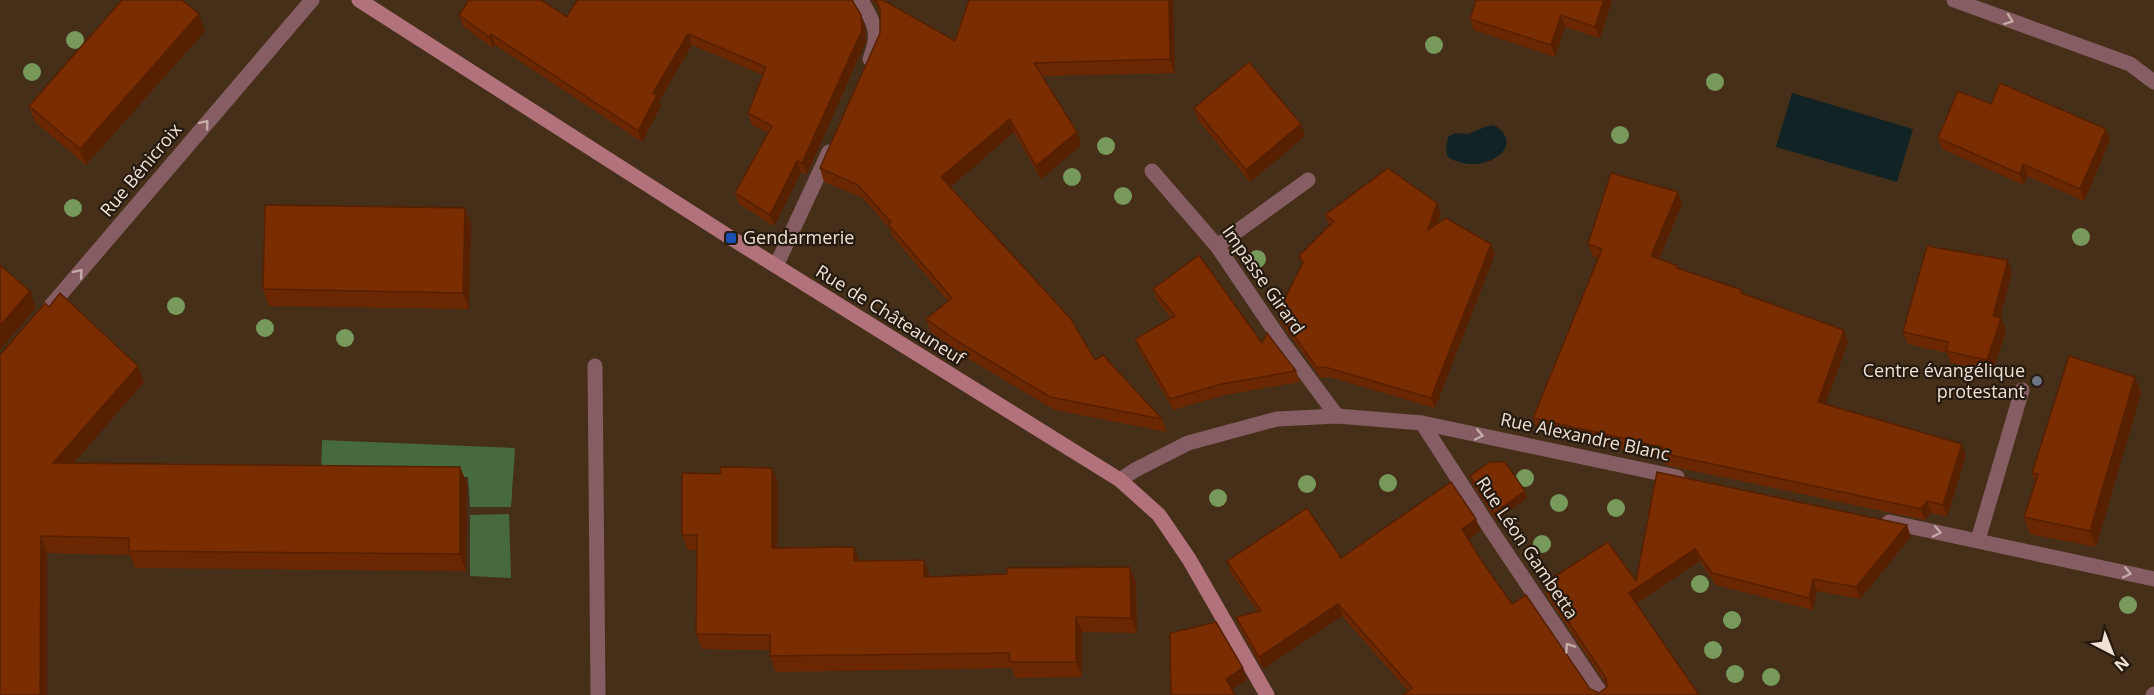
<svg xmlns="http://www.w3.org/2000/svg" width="2154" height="695" font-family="'Open Sans',sans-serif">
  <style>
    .green { fill: #466940 }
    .water { fill: #112324 }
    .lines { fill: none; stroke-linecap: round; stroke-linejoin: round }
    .service { stroke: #855d62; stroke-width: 15 }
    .minor { stroke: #855d62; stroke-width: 15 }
    .secondary { stroke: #b1727b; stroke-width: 15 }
    .tree { fill: #77995b }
    .wall { fill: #6a2702 }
    .shaded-wall { fill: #562001 }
    .building { fill: #7b2d02; stroke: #562001; stroke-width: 1.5 }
    .oneway { stroke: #c5aca6 }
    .transit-dot { fill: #1a4fb4; stroke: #241a10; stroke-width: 2 }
    .worship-dot { fill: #6b7280; stroke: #241a10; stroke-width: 2 }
    .labels { text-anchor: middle; stroke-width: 4.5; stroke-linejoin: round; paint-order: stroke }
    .street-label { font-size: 18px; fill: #f0e1d4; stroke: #241a10 }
    .poi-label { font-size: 18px; fill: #f0e1d4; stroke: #241a10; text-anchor: start }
  </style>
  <rect width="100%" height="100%" fill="#462f19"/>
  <g class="green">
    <path d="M322 440 515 448 511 507H470L468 477 321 478Z"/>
    <path d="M509 514 511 578 470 576V515Z"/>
  </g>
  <g class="water">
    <path d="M1792 93 1913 129 1897 182 1776 147Z"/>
    <path d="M1494 125C1530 147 1480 178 1448 157L1446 150 1448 137 1455 133 1468 134 1485 127Z"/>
  </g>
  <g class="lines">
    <g class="service">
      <path d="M1217 246 1308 180"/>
      <path d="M1978 540 2022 390"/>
    </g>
    <g class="minor">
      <path d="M861 0C874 23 881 32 870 59"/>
      <path d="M1954 0 2130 64 2154 82"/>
      <path d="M1152 171 1217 246 1282 342 1337 416"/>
      <path d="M776 266 829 152"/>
      <path d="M49 308 312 0"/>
      <path d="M595 366 598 695"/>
      <path d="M1422 423 1491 530 1602 695"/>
      <path d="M1120 480 1135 470 1188 443 1277 419 1337 416 1422 423 1677 477"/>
      <path d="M1889 522 2154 579"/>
      <path d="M2153 695 2154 694"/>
    </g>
    <path class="secondary" d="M359 0 731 238 1120 480 1159 515 1189 559 1267 695"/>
  </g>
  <g class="tree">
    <circle cx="75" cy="40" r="9"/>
    <circle cx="1434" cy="45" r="9"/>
    <circle cx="32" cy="72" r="9"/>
    <circle cx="1715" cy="82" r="9"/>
    <circle cx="1620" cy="135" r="9"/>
    <circle cx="1106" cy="146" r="9"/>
    <circle cx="1072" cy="177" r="9"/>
    <circle cx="1123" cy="196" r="9"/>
    <circle cx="73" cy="208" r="9"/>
    <circle cx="2081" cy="237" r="9"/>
    <circle cx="1257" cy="259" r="9"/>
    <circle cx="176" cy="306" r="9"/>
    <circle cx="265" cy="328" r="9"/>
    <circle cx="345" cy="338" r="9"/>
    <circle cx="1525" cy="478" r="9"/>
    <circle cx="1388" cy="483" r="9"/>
    <circle cx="1307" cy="484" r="9"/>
    <circle cx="1218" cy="498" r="9"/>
    <circle cx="1559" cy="503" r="9"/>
    <circle cx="1616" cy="508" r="9"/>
    <circle cx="1542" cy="544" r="9"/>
    <circle cx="1700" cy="584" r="9"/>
    <circle cx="2128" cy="605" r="9"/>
    <circle cx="1732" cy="620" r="9"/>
    <circle cx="1713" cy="650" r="9"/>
    <circle cx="1735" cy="674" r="9"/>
    <circle cx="1771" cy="677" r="9"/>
  </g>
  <g class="wall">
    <path d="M872 0H883L955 41 1173 0 1175 73 1042 76 1077 132 1081 145 1041 179 1014 132 950 187 1095 360 1162 419 1167 432 1055 410 967 358 931 332 926 319 948 301 893 237 890 229 863 198 824 182 820 168 880 33V13L874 0 873 2Z"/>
    <path d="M1612 0 1600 38 1565 27 1555 57 1474 30 1470 19Z"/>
    <path d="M459 15 567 17 861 15 865 26 866 41 807 174 801 172 774 226 739 204 735 193 768 133 752 125 748 113 763 75 692 45 659 101 661 106 642 142 495 45 493 48 463 26Z"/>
    <path d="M205 31 86 165 35 122 29 106Z"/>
    <path d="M1991 104 2106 129 2110 140 2084 201 2027 176 2024 185 1942 149 1938 138Z"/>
    <path d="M1194 108 1305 136 1250 182 1198 120Z"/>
    <path d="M1678 192 1682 204 1659 259 1679 269 1742 290 1744 294 1848 342 1825 405 1966 455 1947 517 1931 513 1925 520 1665 465 1662 458 1537 430 1533 418 1598 258 1593 256 1588 244Z"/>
    <path d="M465 208 471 224 469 309 269 306 263 289Z"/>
    <path d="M1441 213 1437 224 1495 254 1435 408 1329 377 1321 378 1281 323 1278 313 1302 264 1299 256 1330 226 1329 225 1325 215Z"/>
    <path d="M2012 272 2000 318 2006 331 1992 373 1951 363 1947 353 1908 344 1903 332Z"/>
    <path d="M1153 289 1296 371 1300 382 1225 395 1173 410 1139 350 1135 339 1171 318 1157 300Z"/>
    <path d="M0 355 144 382 73 463 460 467 467 484 466 571 135 568 130 555 47 553V695Z"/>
    <path d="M2135 377 2141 393 2096 547 2030 534 2024 517 2035 483 2032 473Z"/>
    <path d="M772 468 778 483 777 548 854 547 859 561 930 576 1136 582 1137 633 1082 632V677L1015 678 1012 668 776 672 770 656V650L702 649 696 634 697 550H688L682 535 721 474Z"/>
    <path d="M1657 472 1911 537 1860 599 1817 591 1813 610 1716 585 1700 561 1636 604 1699 695 1408 691 1342 616 1263 669 1240 629 1236 617 1258 612 1231 573 1227 561 1341 558 1476 519 1480 531 1468 539 1483 563 1512 604 1590 689 1599 693 1607 687 1606 684 1547 596 1543 584 1636 581Z"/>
    <path d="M1470 476 1525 491 1527 498 1496 520 1472 483Z"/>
  </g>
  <g class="shaded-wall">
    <path d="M1169 0H1173L1175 73 1170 59Z"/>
    <path d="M1604 0H1612L1600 38 1595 27Z"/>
    <path d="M199 14 205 31 86 165 80 149Z"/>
    <path d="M861 15 865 26 866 41 807 174 802 163Z"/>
    <path d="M1561 15 1565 27 1555 57 1551 45Z"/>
    <path d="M491 34 495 45 493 48 489 37Z"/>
    <path d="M688 34 692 45 659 101 661 106 642 142 638 131 653 93Z"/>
    <path d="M1010 119 1014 132 946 191 941 177Z"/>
    <path d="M1301 124 1305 136 1250 182 1246 170Z"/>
    <path d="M2106 129 2110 140 2084 201 2080 189Z"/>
    <path d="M1077 132 1081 145 1041 179 1036 166Z"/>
    <path d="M797 161 801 172 774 226 770 215Z"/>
    <path d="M2023 164 2027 176 2024 185 2020 174Z"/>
    <path d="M1678 192 1682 204 1655 267 1651 256Z"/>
    <path d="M1437 203 1441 213 1431 240 1428 230Z"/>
    <path d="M465 208 471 224 469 309 463 293Z"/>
    <path d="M1491 244 1495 254 1435 408 1431 398Z"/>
    <path d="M2008 260 2012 272 1997 329 1993 316Z"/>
    <path d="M30 291 36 308 0 350V326Z"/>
    <path d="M2001 318 2006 331 1992 373 1987 360Z"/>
    <path d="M1844 330 1848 342 1822 414 1818 402Z"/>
    <path d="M138 366 144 382 59 480 53 463Z"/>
    <path d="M2135 377 2141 393 2096 547 2090 531Z"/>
    <path d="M1962 444 1966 455 1947 517 1943 505Z"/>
    <path d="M460 467 467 484 466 571 460 554Z"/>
    <path d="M772 468 778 483 777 563 772 548Z"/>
    <path d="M1525 491 1527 498 1496 520 1494 513Z"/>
    <path d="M1927 501 1931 513 1925 520 1921 509Z"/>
    <path d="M1476 519 1480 531 1466 541 1462 529Z"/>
    <path d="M1907 525 1911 537 1860 599 1856 587Z"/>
    <path d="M41 536 47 553V695H40Z"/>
    <path d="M854 547 860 562 854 561Z"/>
    <path d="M1695 549 1700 561 1633 605 1629 593Z"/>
    <path d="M924 560 930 576 929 592 924 577Z"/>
    <path d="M1130 567 1136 582 1137 633 1131 618Z"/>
    <path d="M1813 579 1817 591 1813 610 1809 598Z"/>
    <path d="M1338 604 1342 616 1263 669 1259 657Z"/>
    <path d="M1076 617 1082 632V677L1076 662Z"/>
    <path d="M1243 668 1247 680 1230 691 1226 679Z"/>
  </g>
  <g class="building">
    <path d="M122 0H182L199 14 80 149 29 106Z"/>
    <path d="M469 0H541L567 17 577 0H852L861 15 862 30 802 163 797 161 770 215 735 193 772 126 748 113 766 67 688 34 653 93 657 95 638 131 491 34 489 37 459 15Z"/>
    <path d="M875 0H883L955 41 969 0H1169L1170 59 1034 63 1077 132 1036 166 1010 119 941 177 1071 319 1095 360 1103 355 1162 419 1050 397 962 344 926 319 952 298 888 224 891 222 858 185 820 168 880 33V8Z"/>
    <path d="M1476 0H1604L1595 27 1561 15 1551 45 1470 19Z"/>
    <path d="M1249 62 1301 124 1246 170 1194 108Z"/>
    <path d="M2000 83 2106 129 2080 189 2023 164 2020 174 1938 138 1958 91 1991 104Z"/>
    <path d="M1388 168 1437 203 1428 230 1446 218 1491 244 1431 398 1325 367 1317 368 1278 313 1303 262 1299 256 1334 221 1325 215Z"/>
    <path d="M1611 173 1678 192 1651 256 1678 266 1677 268 1742 290 1741 293 1844 330 1818 402 1962 444 1943 505 1927 501 1921 509 1661 453 1662 447 1533 418 1602 249 1588 244Z"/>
    <path d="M265 205 465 208 463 293 263 289Z"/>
    <path d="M1927 246 2008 260 1993 316 2001 318 1987 360 1946 351 1948 342 1903 332Z"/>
    <path d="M1199 255 1262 343 1267 333 1296 371 1221 384 1170 399 1135 339 1175 316 1153 289Z"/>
    <path d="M0 265 30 291 0 326Z"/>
    <path d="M60 293 138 366 53 463 460 467V554L129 551V538L41 536 40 695H0V355L45 303 49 307Z"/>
    <path d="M2069 356 2135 377 2090 531 2024 517 2038 474 2032 473Z"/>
    <path d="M1490 462H1505L1525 491 1494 513 1470 476Z"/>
    <path d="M720 467 772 468V548L854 547V561L924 560V577L1007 574V568L1130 567 1131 618 1076 617V662H1010L1009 653 770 656V635L696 634 697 535H682V473L721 474Z"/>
    <path d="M1657 472 1907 525 1856 587 1813 579 1809 598 1712 573 1695 549 1629 593 1699 695H1403L1412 688 1338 604 1259 657 1236 617 1261 611 1227 561 1307 508 1341 558 1451 482 1476 519 1462 529 1483 563 1512 604 1526 595 1590 689 1599 693 1607 687 1606 678 1543 584 1608 542 1636 581Z"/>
    <path d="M1216 622 1243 668 1226 679 1235 695H1171L1170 633Z"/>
  </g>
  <defs><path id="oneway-chevron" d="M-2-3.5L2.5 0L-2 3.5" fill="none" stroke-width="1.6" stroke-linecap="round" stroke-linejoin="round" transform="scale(1.5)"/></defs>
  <g class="oneway">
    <use href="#oneway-chevron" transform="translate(2009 20) rotate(20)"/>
    <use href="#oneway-chevron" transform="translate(205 124) rotate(-50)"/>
    <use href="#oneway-chevron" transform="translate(79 273) rotate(-50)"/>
    <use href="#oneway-chevron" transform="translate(1479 435) rotate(12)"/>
    <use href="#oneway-chevron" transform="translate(1937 532) rotate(12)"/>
    <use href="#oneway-chevron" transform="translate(2127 573) rotate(12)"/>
    <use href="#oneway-chevron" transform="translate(1569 647) rotate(-124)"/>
  </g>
  <rect class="transit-dot" x="725" y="232" width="12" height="12" rx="3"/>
  <circle class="worship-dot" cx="2037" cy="381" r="6"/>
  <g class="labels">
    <g class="street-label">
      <text transform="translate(141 170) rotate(-50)" y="6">Rue Bénicroix</text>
      <text transform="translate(1263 280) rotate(55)" y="6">Impasse Girard</text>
      <text transform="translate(890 315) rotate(32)" y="6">Rue de Châteauneuf</text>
      <text transform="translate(1585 437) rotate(12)" y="6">Rue Alexandre Blanc</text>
      <text transform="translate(1527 548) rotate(56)" y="6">Rue Léon Gambetta</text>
    </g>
    <g class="poi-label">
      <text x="743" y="244">Gendarmerie</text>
      <text x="2025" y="377" text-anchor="end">Centre évangélique<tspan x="2025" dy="21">protestant</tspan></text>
    </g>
  </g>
  <g transform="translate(2112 653) rotate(138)" stroke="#241a10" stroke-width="4.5" paint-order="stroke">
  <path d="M0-4.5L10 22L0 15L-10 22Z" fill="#f0e1d4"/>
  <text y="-9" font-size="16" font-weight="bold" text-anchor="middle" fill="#f0e1d4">N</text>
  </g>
</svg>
